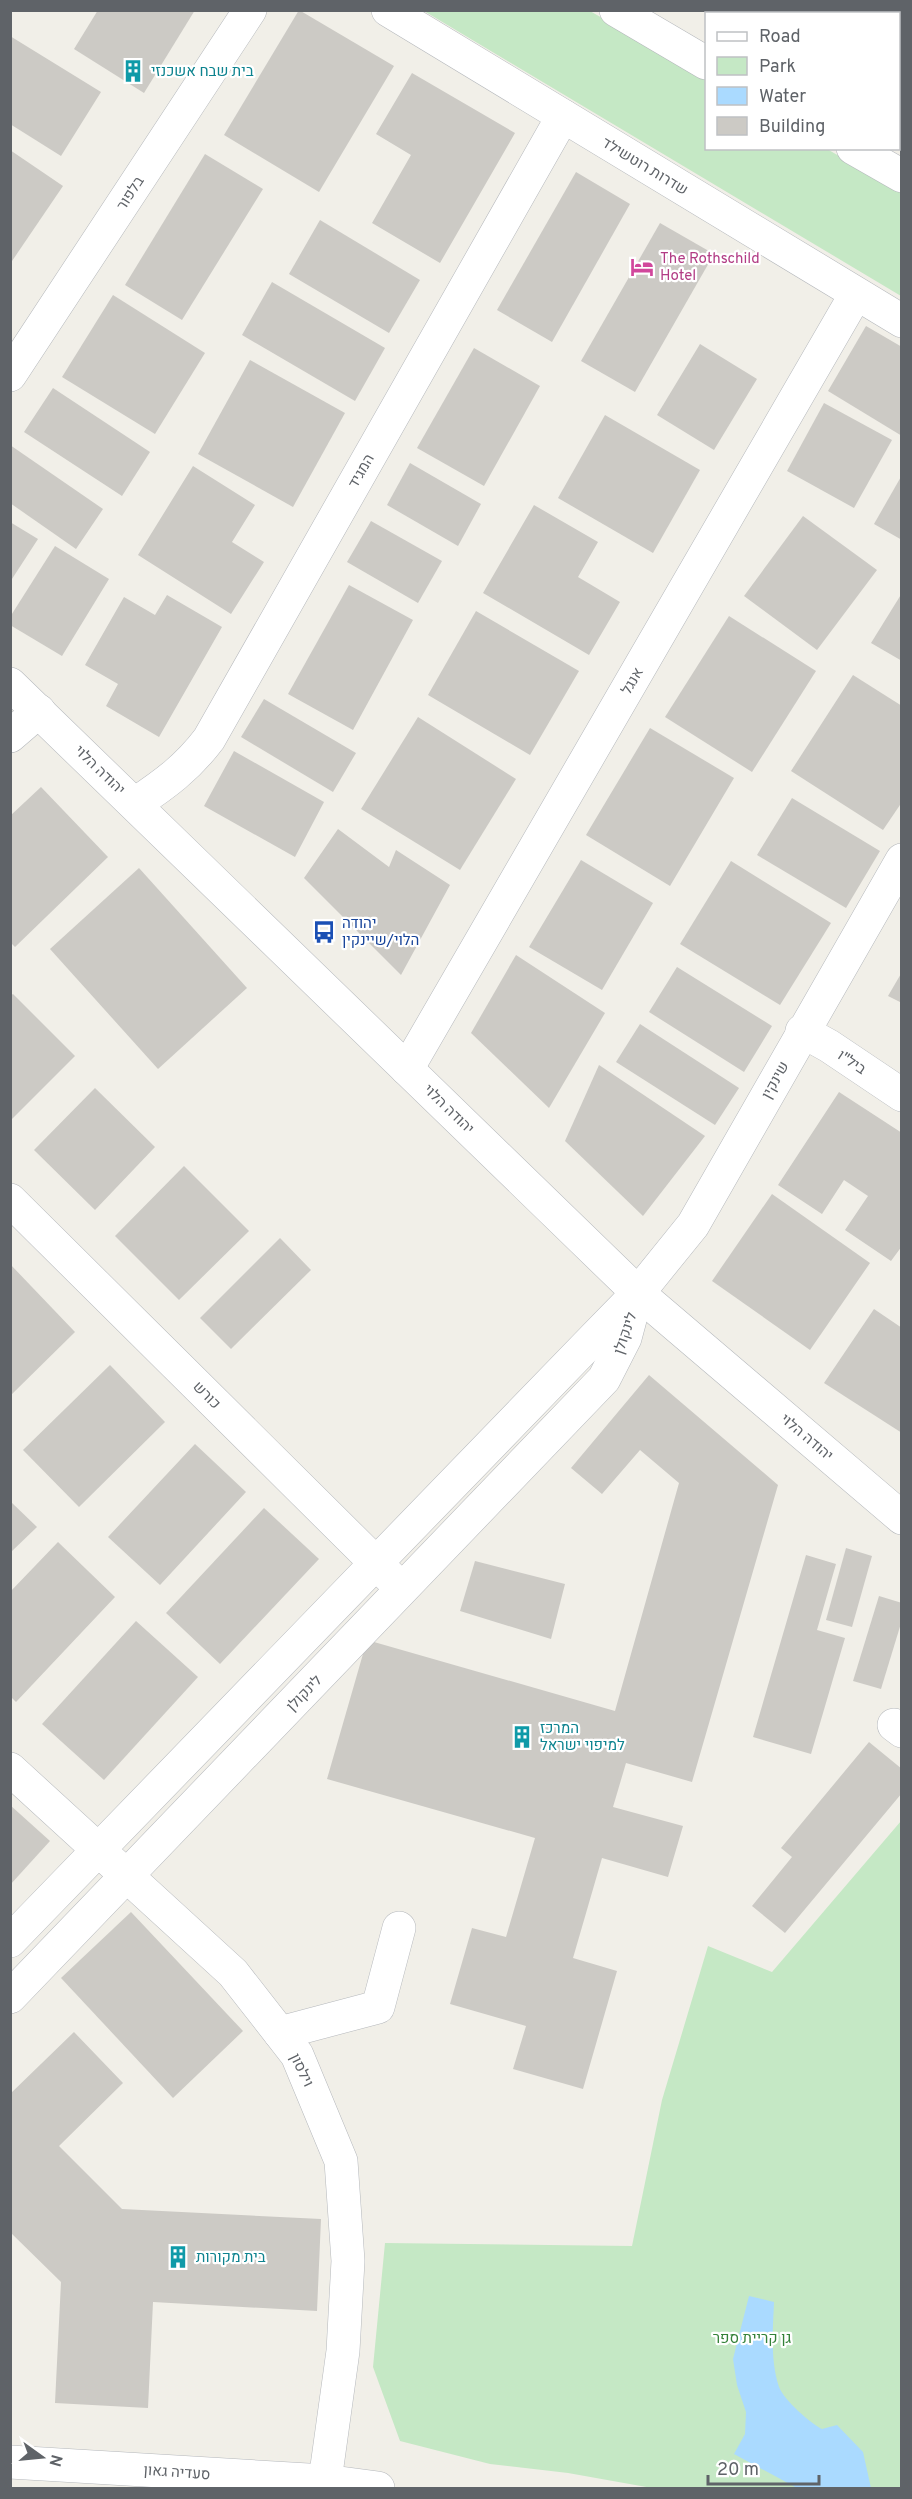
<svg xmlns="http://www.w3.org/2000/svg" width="912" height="2499" font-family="Overpass,Heebo,sans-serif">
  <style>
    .green { fill: #c5e8c5 }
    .water { fill: #aadaff }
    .building { fill: #cccac5 }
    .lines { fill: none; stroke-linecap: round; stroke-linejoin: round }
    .minor-casing { stroke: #b5b8bc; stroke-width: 34 }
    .minor { stroke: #fff; stroke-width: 33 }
    .labels { text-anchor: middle; stroke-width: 4.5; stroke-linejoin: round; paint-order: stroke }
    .culture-label { font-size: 15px; fill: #0d838f; stroke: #fff; text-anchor: start }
    .street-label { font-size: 15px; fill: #5f6368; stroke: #fff }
    .hotel-label { font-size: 15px; fill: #b23c85; stroke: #fff; text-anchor: start }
    .transit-label { font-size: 15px; fill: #164399; stroke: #fff; text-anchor: start }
    .park-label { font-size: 15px; fill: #348238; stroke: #fff }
  </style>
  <rect width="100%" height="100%" fill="#f1efe8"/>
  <g class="green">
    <path d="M424 11H590L706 78V148L827 149 901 192V296Z"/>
    <path d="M901 1821V2488H652L568 2473 490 2464 400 2441 373 2367 385 2243 632 2246 662 2100 708 1946 772 1972Z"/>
  </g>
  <path class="water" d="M749 2296 774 2302C773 2329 770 2360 779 2387 784 2400 810 2423 822 2429L837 2425 863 2452 871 2488H797L734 2454 745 2434 746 2412 737 2385 733 2359Z"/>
  <g class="building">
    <path d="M98 10H195L144 93 74 49Z"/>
    <path d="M299 10 394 66 319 192 224 135Z"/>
    <path d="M707 10H734L732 14H712Z"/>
    <path d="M760 10H847L845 14H758Z"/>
    <path d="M878 10H902V133L898 131V14H876Z"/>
    <path d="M10 36 101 92 61 156 10 124Z"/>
    <path d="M412 73 515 133 440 263 372 223 411 155 376 134Z"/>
    <path d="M10 150 63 186 10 264Z"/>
    <path d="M205 154 263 189 182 320 125 285Z"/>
    <path d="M576 172 630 204 552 342 497 310Z"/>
    <path d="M320 220 420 280 389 333 289 274Z"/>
    <path d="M660 223 714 254 635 392 581 361Z"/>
    <path d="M272 282 385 348 355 401 242 335Z"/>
    <path d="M113 295 205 353 155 434 62 377Z"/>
    <path d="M866 326 902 347V436L828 391Z"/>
    <path d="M700 344 757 379 714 450 657 415Z"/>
    <path d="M474 348 540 386 484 486 417 448Z"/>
    <path d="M250 360 345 413 293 507 198 454Z"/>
    <path d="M53 388 150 452 122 496 24 432Z"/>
    <path d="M824 403 892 440 854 508 787 471Z"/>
    <path d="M605 415 700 470 653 553 558 498Z"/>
    <path d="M10 445 103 509 76 549 10 503Z"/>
    <path d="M410 463 481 504 458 546 387 505Z"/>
    <path d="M193 466 255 505 232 542 264 562 231 614 138 555Z"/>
    <path d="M902 475V540L874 524Z"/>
    <path d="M534 505 598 542 578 577 620 602 589 655 483 593Z"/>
    <path d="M803 516 877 570 817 650 744 596Z"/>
    <path d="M371 521 442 561 418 603 347 562Z"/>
    <path d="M10 522 38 539 10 582Z"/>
    <path d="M55 546 109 579 62 656 10 625V617Z"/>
    <path d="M349 585 413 620 353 730 288 694Z"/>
    <path d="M902 593V661L871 643Z"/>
    <path d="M167 595 222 627 159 737 106 706 118 684 85 665 124 597 155 615Z"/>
    <path d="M476 611 579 671 530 755 428 695Z"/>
    <path d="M729 616 816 671 752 772 665 717Z"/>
    <path d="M853 675 902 706V802L883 830 791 771Z"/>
    <path d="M264 699 356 753 333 792 241 737Z"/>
    <path d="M418 717 516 779 460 870 361 809Z"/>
    <path d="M650 728 734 778 670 886 586 835Z"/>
    <path d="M234 751 324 802 295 857 204 806Z"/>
    <path d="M41 787 108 857 15 947 10 942V816Z"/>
    <path d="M792 798 880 851 846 908 757 855Z"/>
    <path d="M338 829 389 867 396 850 450 885 401 975 304 878Z"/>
    <path d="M581 860 653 903 602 990 529 947Z"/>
    <path d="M731 861 831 923 780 1005 680 944Z"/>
    <path d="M139 868 247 988 158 1069 50 949Z"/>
    <path d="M516 955 605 1013 549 1108 471 1033Z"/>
    <path d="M677 967 772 1026 744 1072 649 1012Z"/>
    <path d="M902 972V1003L888 996Z"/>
    <path d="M13 994 75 1056 10 1121V996Z"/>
    <path d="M640 1024 739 1088 715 1125 616 1062Z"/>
    <path d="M599 1065 705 1136 643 1216 565 1141Z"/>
    <path d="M95 1088 155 1147 95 1210 34 1150Z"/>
    <path d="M839 1092 902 1133V1246L891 1261 845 1230 868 1196 844 1180 822 1214 778 1185Z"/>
    <path d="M184 1166 249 1231 179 1300 115 1236Z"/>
    <path d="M772 1194 870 1263 810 1350 712 1281Z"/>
    <path d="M280 1238 311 1270 231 1349 200 1318Z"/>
    <path d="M10 1264 75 1332 10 1396Z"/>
    <path d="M874 1309 902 1328V1433L824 1383Z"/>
    <path d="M110 1365 165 1422 79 1507 23 1450Z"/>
    <path d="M649 1375 778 1485 692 1782 626 1763 613 1807 683 1826 668 1877 602 1858 573 1958 617 1971 583 2089 513 2069 526 2026 450 2004 472 1928 506 1937 535 1838 327 1779 367 1640 615 1711 679 1483 640 1450 602 1494 571 1468Z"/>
    <path d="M195 1444 246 1492 160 1585 108 1537Z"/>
    <path d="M10 1501 37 1527 10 1553Z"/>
    <path d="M264 1508 319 1559 220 1664 166 1613Z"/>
    <path d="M58 1542 115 1597 16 1702 10 1696V1592Z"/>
    <path d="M846 1548 872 1556 852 1627 826 1620Z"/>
    <path d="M806 1555 836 1564 817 1630 845 1638 811 1754 753 1737Z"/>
    <path d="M475 1561 565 1584 551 1639 460 1611Z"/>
    <path d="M879 1596 902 1603V1620L881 1689 853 1681Z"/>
    <path d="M136 1621 198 1677 104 1780 42 1724Z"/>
    <path d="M869 1742 902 1769V1793L785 1933 752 1906 792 1857 781 1848Z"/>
    <path d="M10 1805 50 1841 10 1885Z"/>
    <path d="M131 1912 243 2031 173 2098 61 1978Z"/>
    <path d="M74 2032 123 2083 59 2146 122 2209 321 2219 317 2311 153 2302 148 2408 55 2403 61 2282 10 2232V2094Z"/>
  </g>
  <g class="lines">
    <g class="minor-casing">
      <g id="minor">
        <path d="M388 10 902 321"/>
        <path d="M616 10 706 63"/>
        <path d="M853 148 902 176"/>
        <path d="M10 375 250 10"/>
        <path d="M10 684 638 1293 902 1518"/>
        <path d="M10 736 39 711"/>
        <path d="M135 804C165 784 187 768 209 739L563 116"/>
        <path d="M802 1031 829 1046 902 1095"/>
        <path d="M407 1069 856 294"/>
        <path d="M10 1200 392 1579"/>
        <path d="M894 1725 902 1731"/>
        <path d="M10 1769 233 1973 297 2055 341 2161 348 2261 343 2351 324 2488"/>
        <path d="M10 1941 594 1338 638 1293 693 1225 902 860"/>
        <path d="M10 1997 604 1379 625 1338 636 1297"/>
        <path d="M280 2033 378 2007 399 1928"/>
        <path d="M10 2462 325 2481 378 2488"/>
      </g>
    </g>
    <use href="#minor" class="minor"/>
  </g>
  <defs>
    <g id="building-bare" transform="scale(1.8)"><path d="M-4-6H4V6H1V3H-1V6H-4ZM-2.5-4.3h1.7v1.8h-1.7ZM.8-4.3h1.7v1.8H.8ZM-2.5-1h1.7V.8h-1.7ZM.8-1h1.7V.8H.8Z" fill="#0f9aa8" stroke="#fff" stroke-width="2.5" paint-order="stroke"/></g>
    <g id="hotel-bare" transform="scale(1.8)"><path d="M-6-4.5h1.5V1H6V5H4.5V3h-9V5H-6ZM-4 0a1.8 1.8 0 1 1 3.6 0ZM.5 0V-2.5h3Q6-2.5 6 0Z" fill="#d1479c" stroke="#fff" stroke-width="2.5" paint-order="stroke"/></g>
    <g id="bus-bare" transform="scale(1.8)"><path d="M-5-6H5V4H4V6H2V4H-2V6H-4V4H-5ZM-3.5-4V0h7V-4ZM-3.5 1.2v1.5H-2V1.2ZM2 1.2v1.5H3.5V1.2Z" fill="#1a4fb4" stroke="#fff" stroke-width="2.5" paint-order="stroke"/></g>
  </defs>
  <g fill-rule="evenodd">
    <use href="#building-bare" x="133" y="71"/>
    <use href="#hotel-bare" x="642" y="267"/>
    <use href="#bus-bare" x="324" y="932"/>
    <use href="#building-bare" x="522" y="1737"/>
    <use href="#building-bare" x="178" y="2257"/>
  </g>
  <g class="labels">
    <g class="culture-label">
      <text x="151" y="76">בית שבח אשכנזי</text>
      <text x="540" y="1733">המרכז<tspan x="540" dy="17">למיפוי ישראל</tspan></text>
      <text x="196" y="2262">בית מקורות</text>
    </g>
    <g class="street-label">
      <text transform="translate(645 166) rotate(31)" y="5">שדרות רוטשילד</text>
      <text transform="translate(130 193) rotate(-57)" y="5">בלפור</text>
      <text transform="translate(361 471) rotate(-60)" y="5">המגיד</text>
      <text transform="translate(632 681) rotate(-60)" y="5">אנגל</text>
      <text transform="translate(100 770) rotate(44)" y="5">יהודה הלוי</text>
      <text transform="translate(852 1062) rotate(34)" y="5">ביל"ו</text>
      <text transform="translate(775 1080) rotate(-61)" y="5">שינקין</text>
      <text transform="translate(449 1109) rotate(44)" y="5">יהודה הלוי</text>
      <text transform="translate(625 1333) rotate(-71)" y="5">לינקולן</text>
      <text transform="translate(207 1395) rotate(45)" y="5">כורש</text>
      <text transform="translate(807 1437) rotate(40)" y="5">יהודה הלוי</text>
      <text transform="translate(304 1693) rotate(-46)" y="5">לינקולן</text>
      <text transform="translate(302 2070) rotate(64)" y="5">וילסון</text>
      <text transform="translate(177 2472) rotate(4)" y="5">סעדיה גאון</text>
    </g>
    <g class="hotel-label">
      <text x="660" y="263">The Rothschild<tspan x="660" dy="17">Hotel</tspan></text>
    </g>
    <g class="transit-label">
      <text x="342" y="928">יהודה<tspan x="342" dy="17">הלוי/שיינקין</tspan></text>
    </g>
    <g class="park-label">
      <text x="752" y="2343">גן קריית ספר</text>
    </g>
  </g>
  <rect width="912" height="2499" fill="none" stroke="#5f6368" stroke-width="24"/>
  <rect x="705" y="12" width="195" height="138" fill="#ffffff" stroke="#bfc1c3" stroke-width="1.5"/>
  <rect x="717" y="32" width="30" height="9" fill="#ffffff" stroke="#bfc1c3" stroke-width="1.5"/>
  <text x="759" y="42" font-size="18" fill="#5f6368">Road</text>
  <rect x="717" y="57" width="30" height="18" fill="#c5e8c5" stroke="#bfc1c3" stroke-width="1.5"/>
  <text x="759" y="72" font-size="18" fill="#5f6368">Park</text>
  <rect x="717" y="87" width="30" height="18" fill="#aadaff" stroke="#bfc1c3" stroke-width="1.5"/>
  <text x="759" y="102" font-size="18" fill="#5f6368">Water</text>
  <rect x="717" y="117" width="30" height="18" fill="#cccac5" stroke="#bfc1c3" stroke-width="1.5"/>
  <text x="759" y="132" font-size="18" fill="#5f6368">Building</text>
  <g transform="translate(42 2457) rotate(105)" stroke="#ffffff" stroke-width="4.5" paint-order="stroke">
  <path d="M0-4.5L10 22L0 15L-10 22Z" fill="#5f6368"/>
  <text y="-9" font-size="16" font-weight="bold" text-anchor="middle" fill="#5f6368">N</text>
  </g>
  <path d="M708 2475v9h111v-9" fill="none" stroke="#5f6368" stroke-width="3"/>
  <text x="717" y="2475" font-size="18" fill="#5f6368" stroke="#ffffff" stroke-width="4.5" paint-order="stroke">20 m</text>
</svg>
